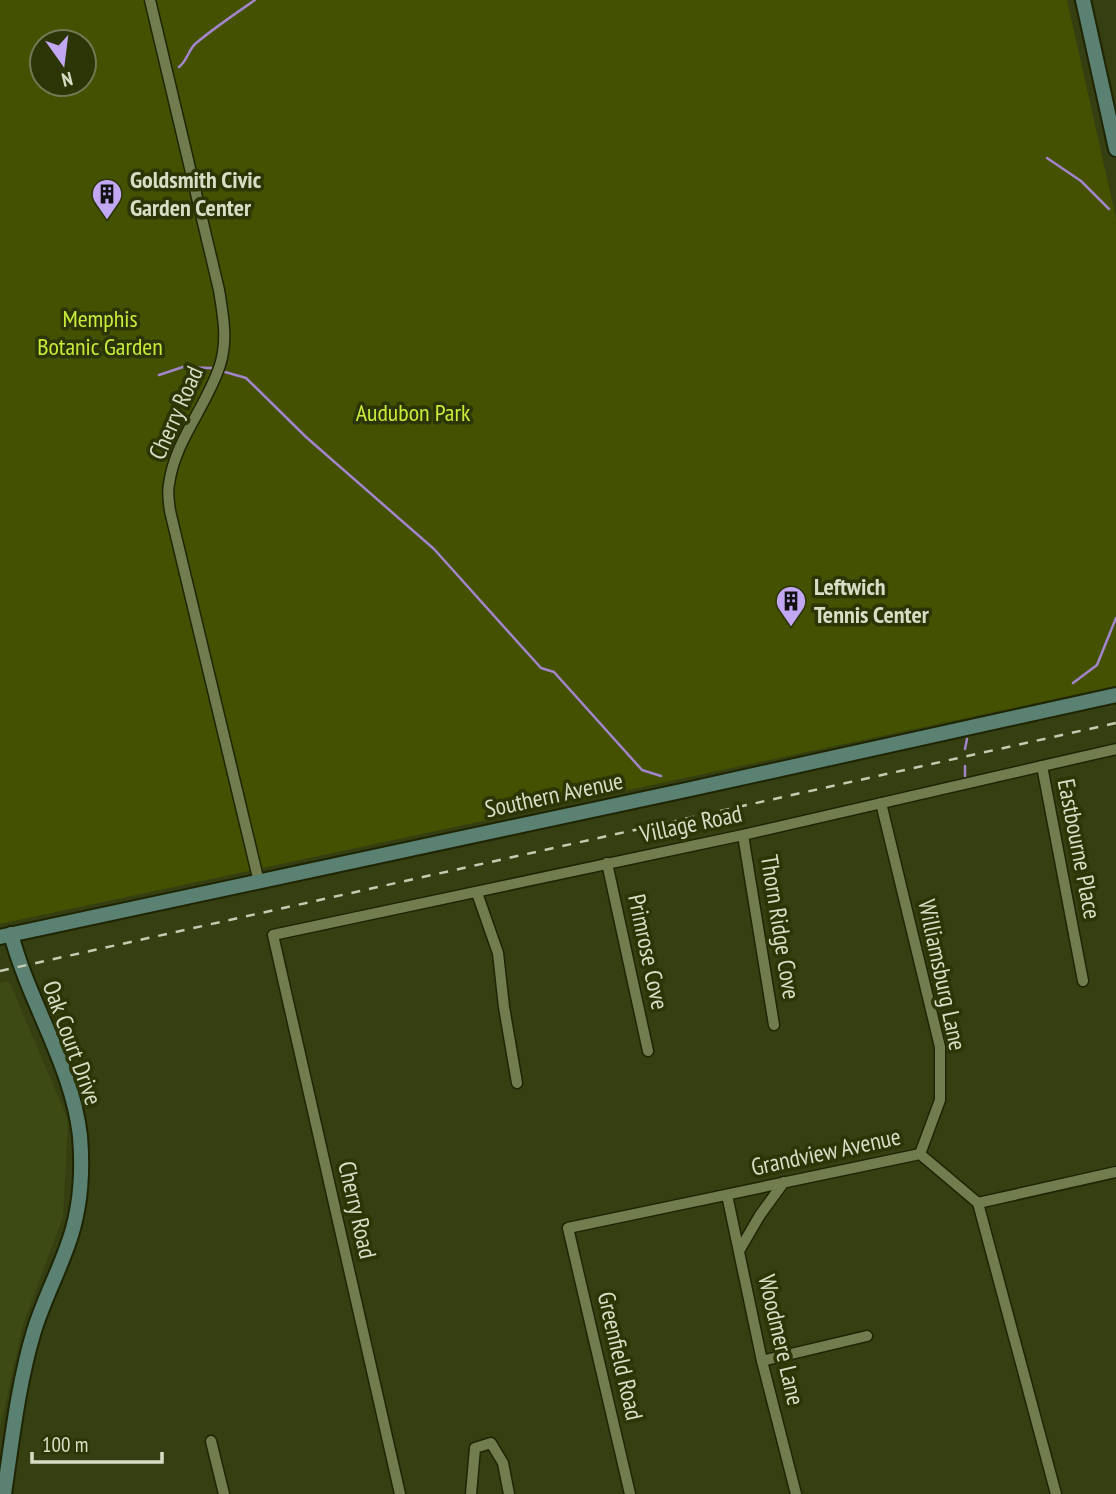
<svg xmlns="http://www.w3.org/2000/svg" width="1116" height="1494" font-family="'PT Sans Narrow',sans-serif">
  <style>
    .built { fill: #3e4a13 }
    .green { fill: #435100; fill-rule: evenodd }
    .lines { fill: none; stroke-linecap: round; stroke-linejoin: round }
    .stream { stroke: #a285ca; stroke-width: 2.5 }
    .street-casing { stroke: #1e2503; stroke-width: 13 }
    .secondary-casing { stroke: #1e2503; stroke-width: 18 }
    .street { stroke: #717d4f; stroke-width: 10 }
    .secondary { stroke: #5b8172; stroke-width: 14 }
    .rail { stroke: #c3cbb0; stroke-width: 2.5; stroke-dasharray: 9 9; stroke-linecap: butt }
    .labels { text-anchor: middle; stroke-width: 7; stroke-linejoin: round; paint-order: stroke }
    .poi-label { font-size: 24px; font-weight: bold; fill: #d7dec6; stroke: #2b3506; text-anchor: start }
    .park-label { font-size: 24px; fill: #c9ec3c; stroke: #2b3506 }
    .street-label { font-size: 24px; fill: #d7dec6; stroke: #2b3506 }
  </style>
  <rect width="100%" height="100%" fill="#353f12"/>
  <path class="built" d="M9 981 68 1120 63 1217 23 1325 0 1429V983Z"/>
  <path class="green" d="M0 0H1067L1116 218V686L0 924ZM42 42H84V84H42Z"/>
  <g class="lines">
    <g class="stream">
      <path d="M179 67C187 61 188 51 195 44 214 28 235 14 255 0"/>
      <path d="M1047 158 1081 181 1109 209"/>
      <path d="M225 372 246 378 306 437 434 549 541 668 554 672 642 770 661 776"/>
      <path d="M159 375 183 367 211 368"/>
      <path d="M1073 683 1097 665 1116 618"/>
      <path d="M965 749 967 739"/>
      <path d="M965 776V766"/>
    </g>
    <g class="street-casing">
      <g id="street">
        <path d="M150 0 219 290C223 315 228 340 220 365 207 406 175 440 169 484 167 493 169 503 170 511L259 882"/>
        <path d="M1042 766 1083 981"/>
        <path d="M881 803 940 1047V1100L920 1154"/>
        <path d="M743 835 774 1025"/>
        <path d="M607 863 648 1051"/>
        <path d="M477 893 498 953 504 1007 517 1083"/>
        <path d="M727 1195 762 1361 796 1494"/>
        <path d="M978 1203 1056 1494"/>
        <path d="M739 1251 760 1215 784 1182"/>
        <path d="M762 1361 867 1336"/>
        <path d="M211 1441 224 1494"/>
        <path d="M400 1494 273 935 743 835 1116 749"/>
        <path d="M471 1494 475 1448 491 1443 503 1463 509 1494"/>
        <path d="M630 1494 568 1228 920 1154 978 1203 1116 1172"/>
      </g>
    </g>
    <g class="secondary-casing">
      <g id="secondary">
        <path d="M1083 0 1116 149"/>
        <path d="M0 937 686 790 1116 695"/>
        <path d="M4 1494C12 1440 18 1384 34 1331 43 1302 57 1275 67 1247 80 1213 83 1172 80 1136 72 1065 29 1003 11 934"/>
      </g>
    </g>
    <use href="#street" class="street"/>
    <use href="#secondary" class="secondary"/>
    <path class="rail" d="M0 971 1116 723"/>
  </g>
  <defs>
    <g id="building-pin" transform="scale(1.575)"><path d="M0 17L-7.5 6A9.5 9.5 0 1 1 7.5 6Z" fill="#c2a7f2" stroke="#2b3506"/><path d="M-4-6H4V6H1V3H-1V6H-4ZM-2.5-4.3h1.7v1.8h-1.7ZM.8-4.3h1.7v1.8H.8ZM-2.5-1h1.7V.8h-1.7ZM.8-1h1.7V.8H.8Z" fill="#111"/></g>
  </defs>
  <g fill-rule="evenodd">
    <use href="#building-pin" x="107" y="194"/>
    <use href="#building-pin" x="791" y="601"/>
  </g>
  <g class="labels">
    <g class="poi-label">
      <text x="130" y="188">Goldsmith Civic<tspan x="130" dy="28">Garden Center</tspan></text>
      <text x="814" y="595">Leftwich<tspan x="814" dy="28">Tennis Center</tspan></text>
    </g>
    <g class="park-label">
      <text x="100" y="327">Memphis<tspan x="100" dy="28">Botanic Garden</tspan></text>
      <text x="413" y="421">Audubon Park</text>
    </g>
    <g class="street-label">
      <text transform="translate(176 413) rotate(-66)" y="8">Cherry Road</text>
      <text transform="translate(554 795) rotate(-12)" y="8">Southern Avenue</text>
      <text transform="translate(691 824) rotate(-12)" y="8">Village Road</text>
      <text transform="translate(1079 849) rotate(79)" y="8">Eastbourne Place</text>
      <text transform="translate(780 927) rotate(81)" y="8">Thorn Ridge Cove</text>
      <text transform="translate(648 952) rotate(78)" y="8">Primrose Cove</text>
      <text transform="translate(942 975) rotate(78)" y="8">Williamsburg Lane</text>
      <text transform="translate(72 1043) rotate(70)" y="8">Oak Court Drive</text>
      <text transform="translate(826 1152) rotate(-12)" y="8">Grandview Avenue</text>
      <text transform="translate(357 1210) rotate(77)" y="8">Cherry Road</text>
      <text transform="translate(781 1340) rotate(77)" y="8">Woodmere Lane</text>
      <text transform="translate(620 1356) rotate(77)" y="8">Greenfield Road</text>
    </g>
  </g>
  <g transform="translate(63 63) rotate(166)"><circle r="33" fill="#2b3506" stroke="#707953" stroke-width="2"/>
  <path d="M0-5L12 26L0 18L-12 26Z" fill="#c2a7f2"/>
  <text y="-10" font-size="19" font-weight="bold" text-anchor="middle" fill="#d7dec6">N</text>
  </g>
  <path d="M32 1452v10h130v-10" fill="none" stroke="#d7dec6" stroke-width="3.5"/>
  <text x="42" y="1452" font-size="21" fill="#d7dec6" stroke="#2b3506" stroke-width="5" paint-order="stroke">100 m</text>
</svg>
